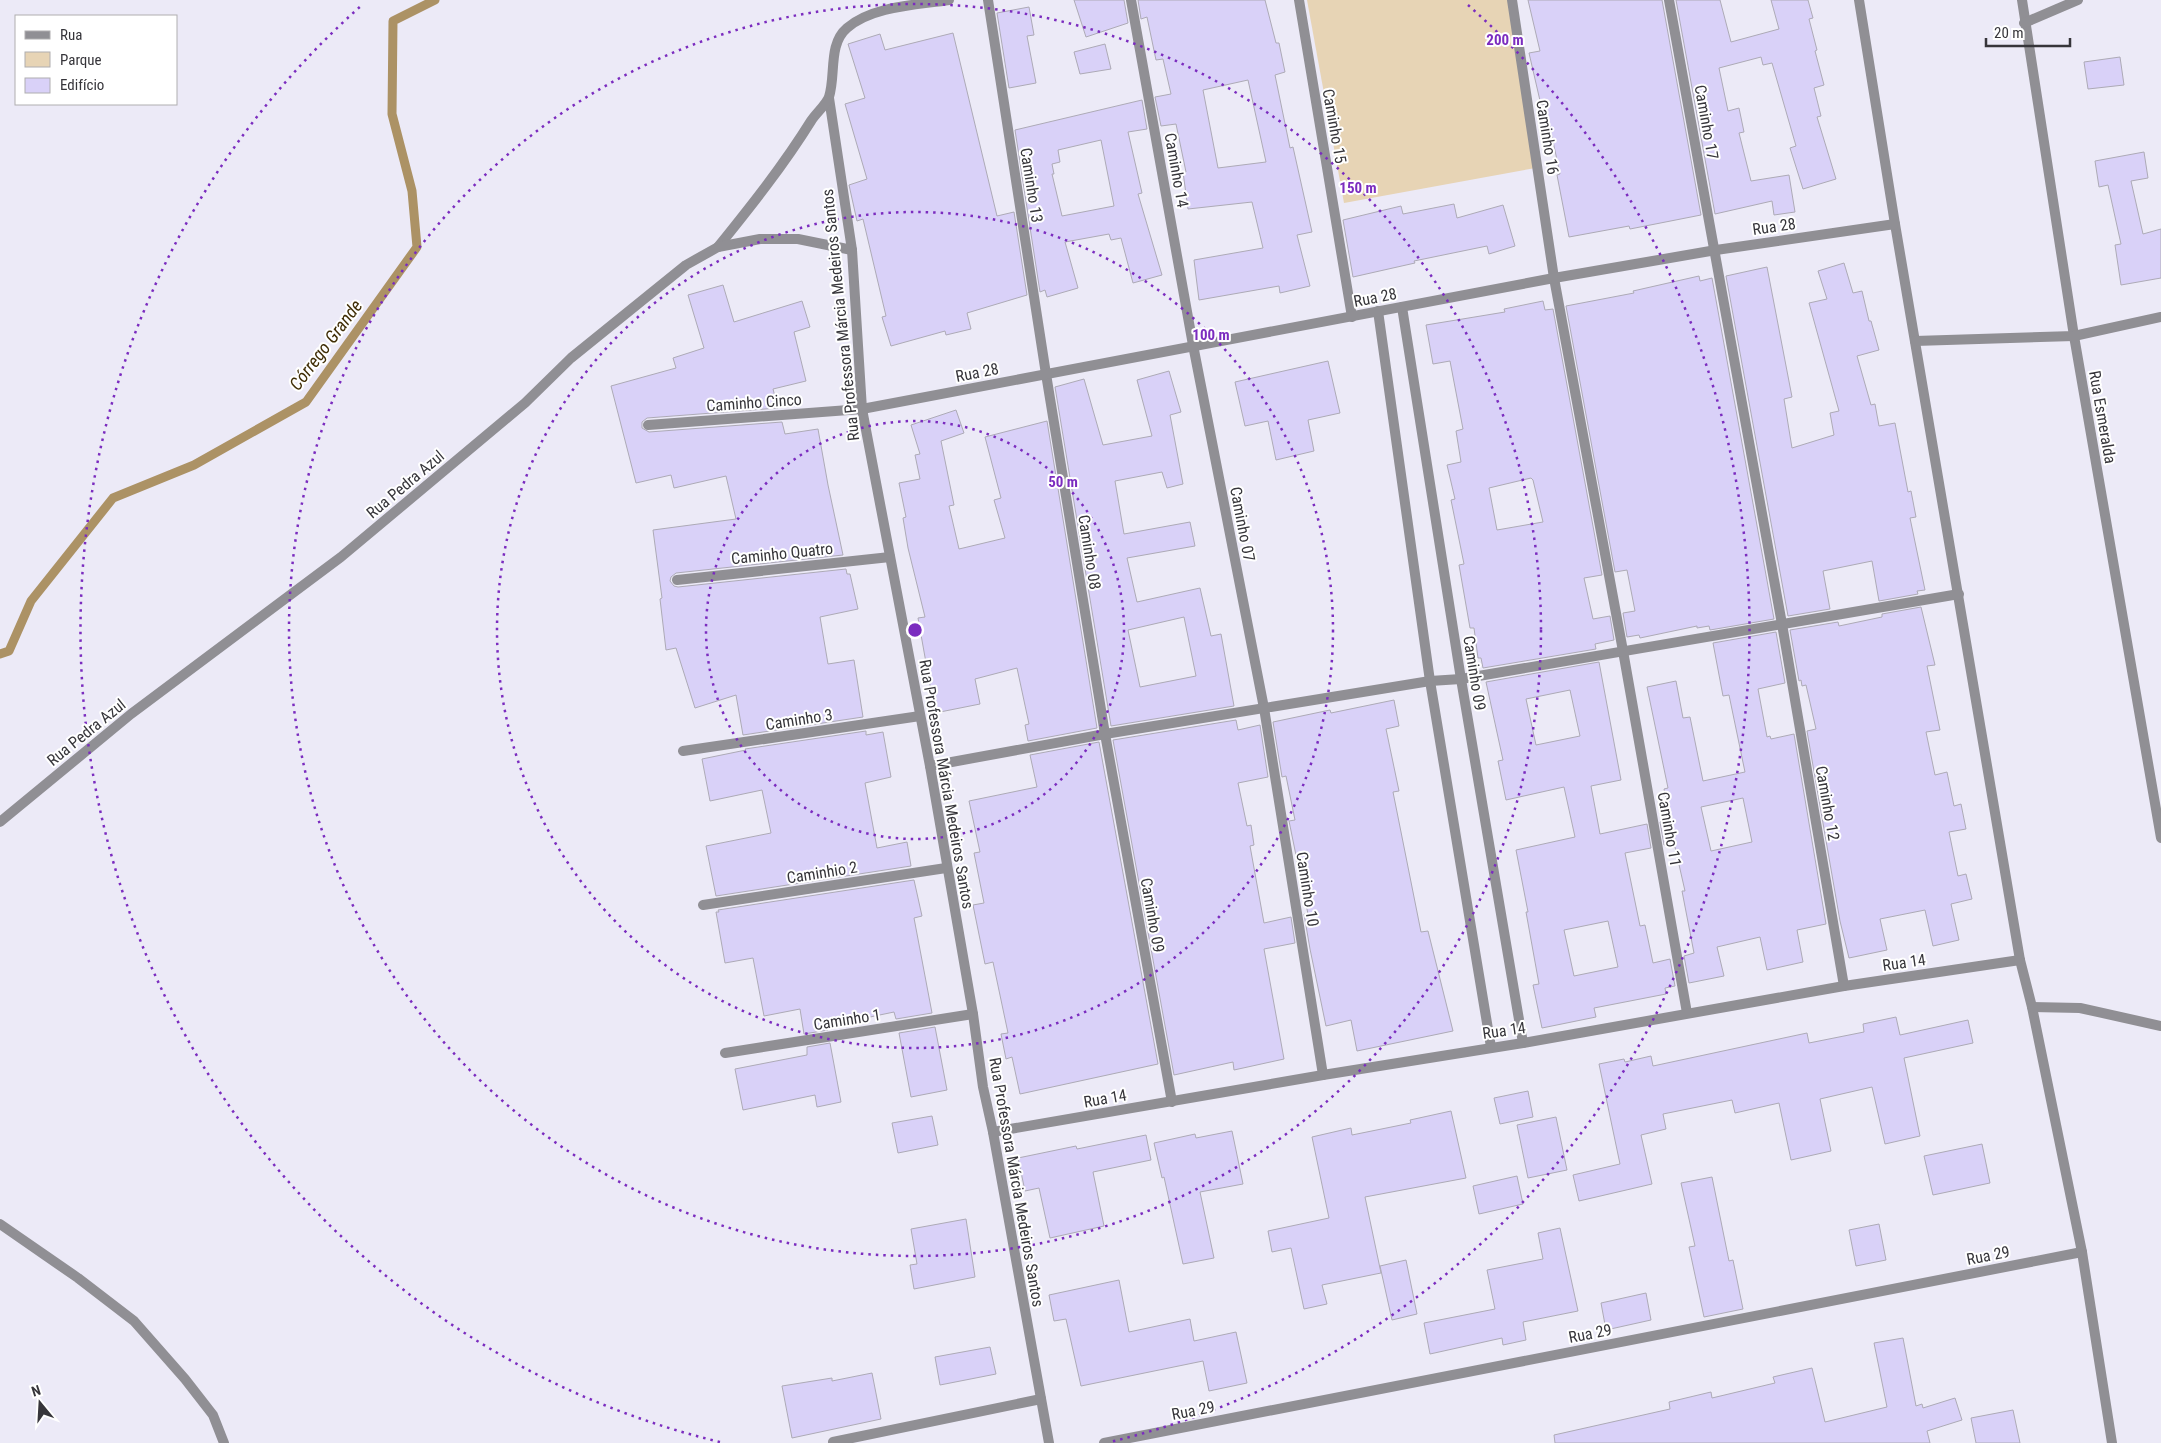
<svg xmlns="http://www.w3.org/2000/svg" width="2161" height="1443" font-family="'Roboto Condensed',sans-serif">
  <style>
    .green { fill: #e7d4b5 }
    .lines { fill: none; stroke-linecap: round; stroke-linejoin: round }
    .stream { stroke: #ac9265; stroke-width: 9 }
    .building { fill: #d9d1f8; stroke: #adaab6; fill-rule: evenodd }
    .minor { stroke: #908f94; stroke-width: 10 }
    .ring { fill: none; stroke: #7b2cbf; stroke-width: 2.5; stroke-dasharray: 2.5 5 }
    .labels { text-anchor: middle; stroke-width: 4; stroke-linejoin: round; paint-order: stroke }
    .street-label { font-size: 16px; fill: #36353a; stroke: #fff }
    .water-label { font-size: 18px; font-style: italic; fill: #402e07; stroke: #fff }
    .centre { fill: #7b2cbf; stroke: #fff; stroke-width: 2.5 }
    .ring-label { font-size: 15px; text-anchor: middle; font-weight: bold; fill: #7b2cbf; stroke: #fff; stroke-width: 4; stroke-linejoin: round; paint-order: stroke }
  </style>
  <rect width="100%" height="100%" fill="#eceaf7"/>
  <path class="green" d="M1307 0H1511L1541 167 1344 203Z"/>
  <g class="lines">
    <path class="stream" d="M0 654 9 651 31 601 113 498 194 465 306 402 417 247 412 191 392 114 393 21 435 0"/>
  </g>
  <g class="building">
    <path d="M1074 0H1124L1128 23 1086 37Z"/>
    <path d="M1138 0H1265L1276 43H1279L1285 72 1275 75 1290 148 1293 147 1312 232 1297 235 1310 286 1280 293 1279 286 1199 300 1194 260 1263 248 1252 202 1188 209 1183 172H1186L1176 124 1161 126 1155 97 1171 94 1163 59 1156 60 1147 17 1141 19ZM1248 80 1266 162 1218 168 1203 90Z"/>
    <path d="M1528 0H1662L1701 215 1630 229 1629 226 1569 237 1557 175 1560 174 1545 104 1541 105 1529 53 1540 51Z"/>
    <path d="M1676 0H1720L1731 42 1779 29 1771 0H1808L1813 18 1809 19 1817 50 1815 51 1824 85 1814 88 1821 116 1817 117 1836 179 1803 189 1790 148 1796 146 1772 63 1763 65 1761 57 1719 68 1728 111 1739 108 1744 132 1739 133 1751 181 1789 175 1795 212 1774 215 1772 201 1715 214Z"/>
    <path d="M1029 7 1034 35 1027 36 1036 83 1009 88 997 13Z"/>
    <path d="M953 33 997 216 1014 212 1027 295 967 313 971 329 946 335 945 331 891 346 882 317 886 316 863 219 857 221 849 185 867 179 845 104 865 98 848 44 880 34 885 50Z"/>
    <path d="M1105 44 1111 69 1080 74 1074 52Z"/>
    <path d="M2120 57 2124 85 2088 89 2084 62Z"/>
    <path d="M1142 100 1147 129 1128 132 1142 193 1138 194 1162 275 1133 283 1121 238 1111 240 1109 234 1065 242 1078 288 1047 297 1045 290 1040 292 1015 130ZM1101 140 1114 206 1062 216 1052 174H1054L1052 164 1060 162 1058 150Z"/>
    <path d="M2144 152 2148 178 2131 181 2143 234 2161 229V278L2121 285 2115 245 2121 244 2108 185 2099 187 2095 161Z"/>
    <path d="M1454 204 1457 218 1503 205 1515 246 1489 254 1487 246 1414 261 1415 263 1353 277 1343 220 1401 206 1403 214Z"/>
    <path d="M1844 263 1853 293 1862 291 1869 321H1871L1879 350 1857 356 1871 405 1875 404 1879 426 1895 423 1908 492 1911 491 1916 517 1910 518 1925 590 1917 591 1918 594 1879 601 1872 561 1823 571 1830 609 1788 616 1726 276 1767 267 1792 397 1784 399 1792 448 1834 435 1830 413 1839 411 1809 303 1827 299 1818 271Z"/>
    <path d="M1699 276 1700 281 1712 278 1774 619 1710 630 1709 626 1697 628V626L1640 638 1639 635 1627 637 1623 613 1635 611 1627 570 1615 572 1566 306 1634 293 1633 291Z"/>
    <path d="M723 285 734 322 802 301 810 327 794 332 806 381 773 389 778 408 647 418 642 422V428L649 432 782 422 785 434 818 429 828 485 843 555 676 573 671 577 670 581 674 586 678 587 846 569 847 574H850L858 609 820 617 828 664 854 660 863 717 743 735 736 695 695 708 676 648 666 650 660 599 662 598 653 530 736 519 726 476 674 488 671 475 636 483 611 386 676 368 673 358 704 348 688 295Z"/>
    <path d="M1543 301 1545 310 1553 309 1602 575 1584 578 1593 619 1610 616 1614 640 1595 644 1596 649 1483 668 1481 658H1478L1474 628H1470L1459 565 1464 564 1451 500 1455 499 1447 465 1461 462 1456 431 1463 429 1450 361 1433 364 1426 325 1505 312 1504 309ZM1531 478 1533 480 1543 522 1497 530 1489 488Z"/>
    <path d="M1328 361 1340 413 1308 420 1314 451 1276 460 1268 421 1245 426 1235 382Z"/>
    <path d="M1169 371 1181 412 1170 415 1183 484 1167 488 1162 472 1115 481 1124 534 1190 522 1195 546 1127 558 1137 602 1200 588 1211 636 1221 634 1234 706 1111 726 1055 387 1084 379 1103 445 1152 436 1137 380ZM1184 617 1196 676 1140 687 1128 630Z"/>
    <path d="M956 410 964 433 941 441 954 505 949 506 959 549 1005 538 994 500 1001 498 985 437 1047 421 1097 728 1028 741 1025 725 1029 724 1017 668 975 679 980 704 935 713 918 618 925 617 908 548 903 518 906 517 899 483 920 479 915 455 920 454 911 425Z"/>
    <path d="M1921 607 1935 665 1927 666 1940 730 1926 732 1935 775 1947 772 1954 806 1961 804 1966 829 1949 832 1958 876 1966 874 1972 899 1951 904 1959 940 1933 946 1925 910 1880 919 1887 950 1849 958 1840 921 1807 731 1816 729 1806 685 1802 686 1801 680 1799 681 1790 630 1838 622 1839 626 1882 617V614Z"/>
    <path d="M1776 632 1785 683 1758 689 1767 737 1770 736 1771 739 1794 734 1826 924 1797 930 1803 962 1767 970 1760 937 1717 947 1724 976 1689 983 1684 956 1694 953 1682 891H1685L1675 847H1672L1671 843 1664 845 1660 822 1670 819 1664 789 1668 788 1647 687 1676 681 1683 718 1690 717 1703 781 1745 772 1729 695 1723 696 1713 643ZM1743 798 1752 842 1711 851 1701 807Z"/>
    <path d="M1599 662 1621 780 1591 786 1600 834 1647 824 1651 848 1625 853 1640 926 1645 925 1653 963 1670 959 1675 986 1665 988 1666 994 1594 1008 1596 1017 1542 1028 1533 985 1539 984 1526 912H1528L1516 850 1575 837 1564 787 1506 800 1498 761 1503 760 1486 682ZM1570 690 1580 736 1536 745 1526 699ZM1608 921 1618 967 1574 976 1564 930Z"/>
    <path d="M1394 700 1399 726 1386 729 1399 791 1393 792 1421 932 1428 931 1453 1031 1357 1051 1351 1020 1326 1026 1310 949 1304 914H1308L1289 821 1295 820 1286 776 1282 777 1273 722 1330 710 1331 713Z"/>
    <path d="M1236 720 1238 730 1260 725 1268 777 1238 783 1247 826 1251 825 1254 845 1250 846 1264 923 1291 917 1295 943 1264 949 1284 1059 1234 1070 1233 1062 1174 1075 1113 740Z"/>
    <path d="M866 731V735L883 732 891 777 865 783 877 848 907 842 911 866 716 896 706 846 771 833 762 790 710 801 702 759 746 750 745 749Z"/>
    <path d="M1099 742 1158 1064 1020 1094 1012 1057 1006 1059 1001 1034 1008 1033 993 962 985 964 973 905 984 903 974 853 980 852 969 801 1037 787 1030 755Z"/>
    <path d="M914 880 922 916 914 918 932 1013 896 1019 894 1012 827 1026 828 1030 804 1034 800 1009 764 1016 753 958 725 963 716 912H719L718 910Z"/>
    <path d="M1896 1017 1900 1035 1968 1020 1973 1043 1904 1058 1920 1136 1885 1144 1872 1087 1820 1099 1831 1151 1791 1160 1779 1103 1735 1113 1732 1100 1663 1114 1666 1129 1641 1135 1652 1184 1579 1201 1573 1175 1620 1164 1599 1064 1624 1059 1625 1062 1651 1056 1653 1066 1807 1033 1809 1043 1864 1032 1863 1024Z"/>
    <path d="M935 1027 947 1090 911 1097 899 1033Z"/>
    <path d="M830 1043 841 1102 817 1107 815 1095 743 1110 735 1069 807 1055V1047Z"/>
    <path d="M1528 1091 1533 1117 1500 1124 1494 1098Z"/>
    <path d="M1451 1111 1466 1178 1365 1197 1381 1273 1322 1285 1327 1304 1304 1309 1291 1248 1272 1252 1268 1231 1329 1218 1312 1137 1351 1128 1352 1135 1411 1123 1410 1120Z"/>
    <path d="M932 1116 938 1145 898 1153 892 1123Z"/>
    <path d="M1556 1117 1567 1170 1528 1178 1517 1125Z"/>
    <path d="M1232 1131 1243 1184 1200 1192 1214 1258 1183 1264 1164 1177 1162 1178 1154 1143 1195 1134 1196 1138Z"/>
    <path d="M1146 1135 1151 1160 1093 1172 1104 1226 1050 1238 1039 1188 1025 1191 1018 1158 1076 1146 1077 1149Z"/>
    <path d="M1982 1144 1990 1183 1933 1195 1924 1156Z"/>
    <path d="M1517 1176 1523 1204 1479 1214 1473 1186Z"/>
    <path d="M1712 1177 1729 1261 1733 1260 1743 1309 1704 1317 1689 1247 1695 1246 1681 1183Z"/>
    <path d="M966 1219 975 1277 914 1289 910 1265 917 1264 911 1229Z"/>
    <path d="M1879 1224 1886 1260 1856 1266 1849 1230Z"/>
    <path d="M1560 1228 1578 1311 1523 1322 1526 1340 1503 1345 1502 1338 1430 1354 1424 1323 1495 1309 1487 1270 1543 1259 1538 1233Z"/>
    <path d="M1406 1260 1417 1314 1392 1320 1380 1266Z"/>
    <path d="M1119 1280 1129 1332 1190 1319 1194 1341 1236 1332 1247 1383 1209 1391 1203 1361 1081 1386 1066 1319 1054 1321 1049 1295Z"/>
    <path d="M1646 1293 1651 1320 1606 1330 1601 1303Z"/>
    <path d="M1903 1338 1916 1406 1922 1404 1923 1408 1955 1398 1962 1420 1927 1431 1930 1443H1555L1554 1435 1670 1409 1669 1402 1711 1392 1712 1398 1775 1383 1773 1377 1812 1368 1825 1422 1887 1407 1874 1343Z"/>
    <path d="M990 1347 996 1374 940 1385 935 1357Z"/>
    <path d="M872 1373 881 1419 792 1438 782 1386 832 1378V1381Z"/>
    <path d="M2013 1410 2020 1443H1976L1971 1418Z"/>
  </g>
  <g class="lines">
    <g class="minor">
      <path d="M988 0 1046 374 1105 734 1172 1102"/>
      <path d="M1131 0 1193 345 1264 708 1323 1075"/>
      <path d="M1299 0 1352 317"/>
      <path d="M1512 0 1554 278 1623 651 1687 1013"/>
      <path d="M1669 0 1782 624 1844 986"/>
      <path d="M1859 0 1895 224 2020 960 2032 1007 2082 1252 2112 1443"/>
      <path d="M2022 0 2074 336 2161 838"/>
      <path d="M2024 23 2078 0"/>
      <path d="M829 98 852 250 862 409 930 766 973 1014 983 1087 993 1132 1049 1443"/>
      <path d="M718 247C751 206 783 166 811 121 816 113 826 105 829 97 836 75 828 44 847 28 872 6 917 5 949 0"/>
      <path d="M1402 307 1461 679 1523 1043"/>
      <path d="M1378 311 1430 681 1491 1047"/>
      <path d="M1915 341 2074 336 2161 317"/>
      <path d="M648 425 862 409 1554 278 1716 250 1895 224"/>
      <path d="M677 580 890 557"/>
      <path d="M683 751 920 716"/>
      <path d="M930 766 1105 734 1430 681 1461 679 1959 594"/>
      <path d="M0 822 131 714 341 557 525 403 571 358 686 265 718 247 760 239H798L852 250"/>
      <path d="M703 905 946 868"/>
      <path d="M2032 1007 2080 1008 2161 1026"/>
      <path d="M725 1053 973 1014"/>
      <path d="M993 1132 1323 1075 1523 1043 1844 986 2020 960"/>
      <path d="M0 1224 78 1278 134 1321 185 1379 213 1415 224 1443"/>
      <path d="M833 1442 1041 1399"/>
      <path d="M1104 1443 2082 1252"/>
    </g>
  </g>
  <g class="ring">
    <circle cx="915" cy="630" r="209"/>
    <circle cx="915" cy="630" r="418"/>
    <circle cx="915" cy="630" r="626"/>
    <path d="M720 1442A835 835 0 0 1 362 5M1468 5A835 835 0 0 1 1110 1442"/>
  </g>
  <g class="labels">
    <g class="street-label">
      <text transform="translate(1707 122) rotate(80)" y="6">Caminho 17</text>
      <text transform="translate(1335 126) rotate(80)" y="6">Caminho 15</text>
      <text transform="translate(1548 137) rotate(81)" y="6">Caminho 16</text>
      <text transform="translate(1177 170) rotate(80)" y="6">Caminho 14</text>
      <text transform="translate(1032 185) rotate(81)" y="6">Caminho 13</text>
      <text transform="translate(1774 226) rotate(-8)" y="6">Rua 28</text>
      <text transform="translate(1375 297) rotate(-11)" y="6">Rua 28</text>
      <text transform="translate(840 315) rotate(-96)" y="6">Rua Professora Márcia Medeiros Santos</text>
      <text transform="translate(977 372) rotate(-11)" y="6">Rua 28</text>
      <text transform="translate(754 402) rotate(-4)" y="6">Caminho Cinco</text>
      <text transform="translate(2103 417) rotate(80)" y="6">Rua Esmeralda</text>
      <text transform="translate(405 484) rotate(-40)" y="6">Rua Pedra Azul</text>
      <text transform="translate(1243 524) rotate(79)" y="6">Caminho 07</text>
      <text transform="translate(1090 552) rotate(81)" y="6">Caminho 08</text>
      <text transform="translate(782 553) rotate(-6)" y="6">Caminho Quatro</text>
      <text transform="translate(1475 673) rotate(81)" y="6">Caminho 09</text>
      <text transform="translate(799 719) rotate(-9)" y="6">Caminho 3</text>
      <text transform="translate(86 732) rotate(-39)" y="6">Rua Pedra Azul</text>
      <text transform="translate(947 784) rotate(80)" y="6">Rua Professora Márcia Medeiros Santos</text>
      <text transform="translate(1828 803) rotate(80)" y="6">Caminho 12</text>
      <text transform="translate(1670 829) rotate(80)" y="6">Caminho 11</text>
      <text transform="translate(822 872) rotate(-9)" y="6">Caminhio 2</text>
      <text transform="translate(1308 889) rotate(81)" y="6">Caminho 10</text>
      <text transform="translate(1153 915) rotate(80)" y="6">Caminho 09</text>
      <text transform="translate(1904 962) rotate(-8)" y="6">Rua 14</text>
      <text transform="translate(847 1019) rotate(-9)" y="6">Caminho 1</text>
      <text transform="translate(1504 1030) rotate(-8)" y="6">Rua 14</text>
      <text transform="translate(1105 1098) rotate(-10)" y="6">Rua 14</text>
      <text transform="translate(1017 1182) rotate(80)" y="6">Rua Professora Márcia Medeiros Santos</text>
      <text transform="translate(1988 1255) rotate(-11)" y="6">Rua 29</text>
      <text transform="translate(1590 1333) rotate(-11)" y="6">Rua 29</text>
      <text transform="translate(1193 1410) rotate(-11)" y="6">Rua 29</text>
    </g>
    <g class="water-label">
      <text transform="translate(326 345) rotate(-53)" y="6">Córrego Grande</text>
    </g>
  </g>
  <circle cx="915" cy="630" r="8" class="centre"/>
  <g class="ring-label">
    <text x="1505" y="45">200 m</text>
    <text x="1358" y="193">150 m</text>
    <text x="1211" y="340">100 m</text>
    <text x="1063" y="487">50 m</text>
  </g>
  <rect x="15" y="15" width="162" height="90" fill="#ffffff" stroke="#afaeb0"/>
  <rect x="25" y="31" width="25" height="8" fill="#908f94" stroke="#afaeb0"/>
  <text x="60" y="40" font-size="15" fill="#36353a">Rua</text>
  <rect x="25" y="52" width="25" height="15" fill="#e7d4b5" stroke="#afaeb0"/>
  <text x="60" y="65" font-size="15" fill="#36353a">Parque</text>
  <rect x="25" y="78" width="25" height="15" fill="#d9d1f8" stroke="#afaeb0"/>
  <text x="60" y="90" font-size="15" fill="#36353a">Edifício</text>
  <g transform="translate(40 1403) rotate(342)" stroke="#ffffff" stroke-width="4" paint-order="stroke">
  <path d="M0-4L9 19L0 12L-9 19Z" fill="#36353a"/>
  <text y="-8" font-size="14" font-weight="bold" text-anchor="middle" fill="#36353a">N</text>
  </g>
  <path d="M1986 38v8h84v-8" fill="none" stroke="#36353a" stroke-width="2.5"/>
  <text x="1994" y="38" font-size="15" fill="#36353a" stroke="#ffffff" stroke-width="4" paint-order="stroke">20 m</text>
</svg>
